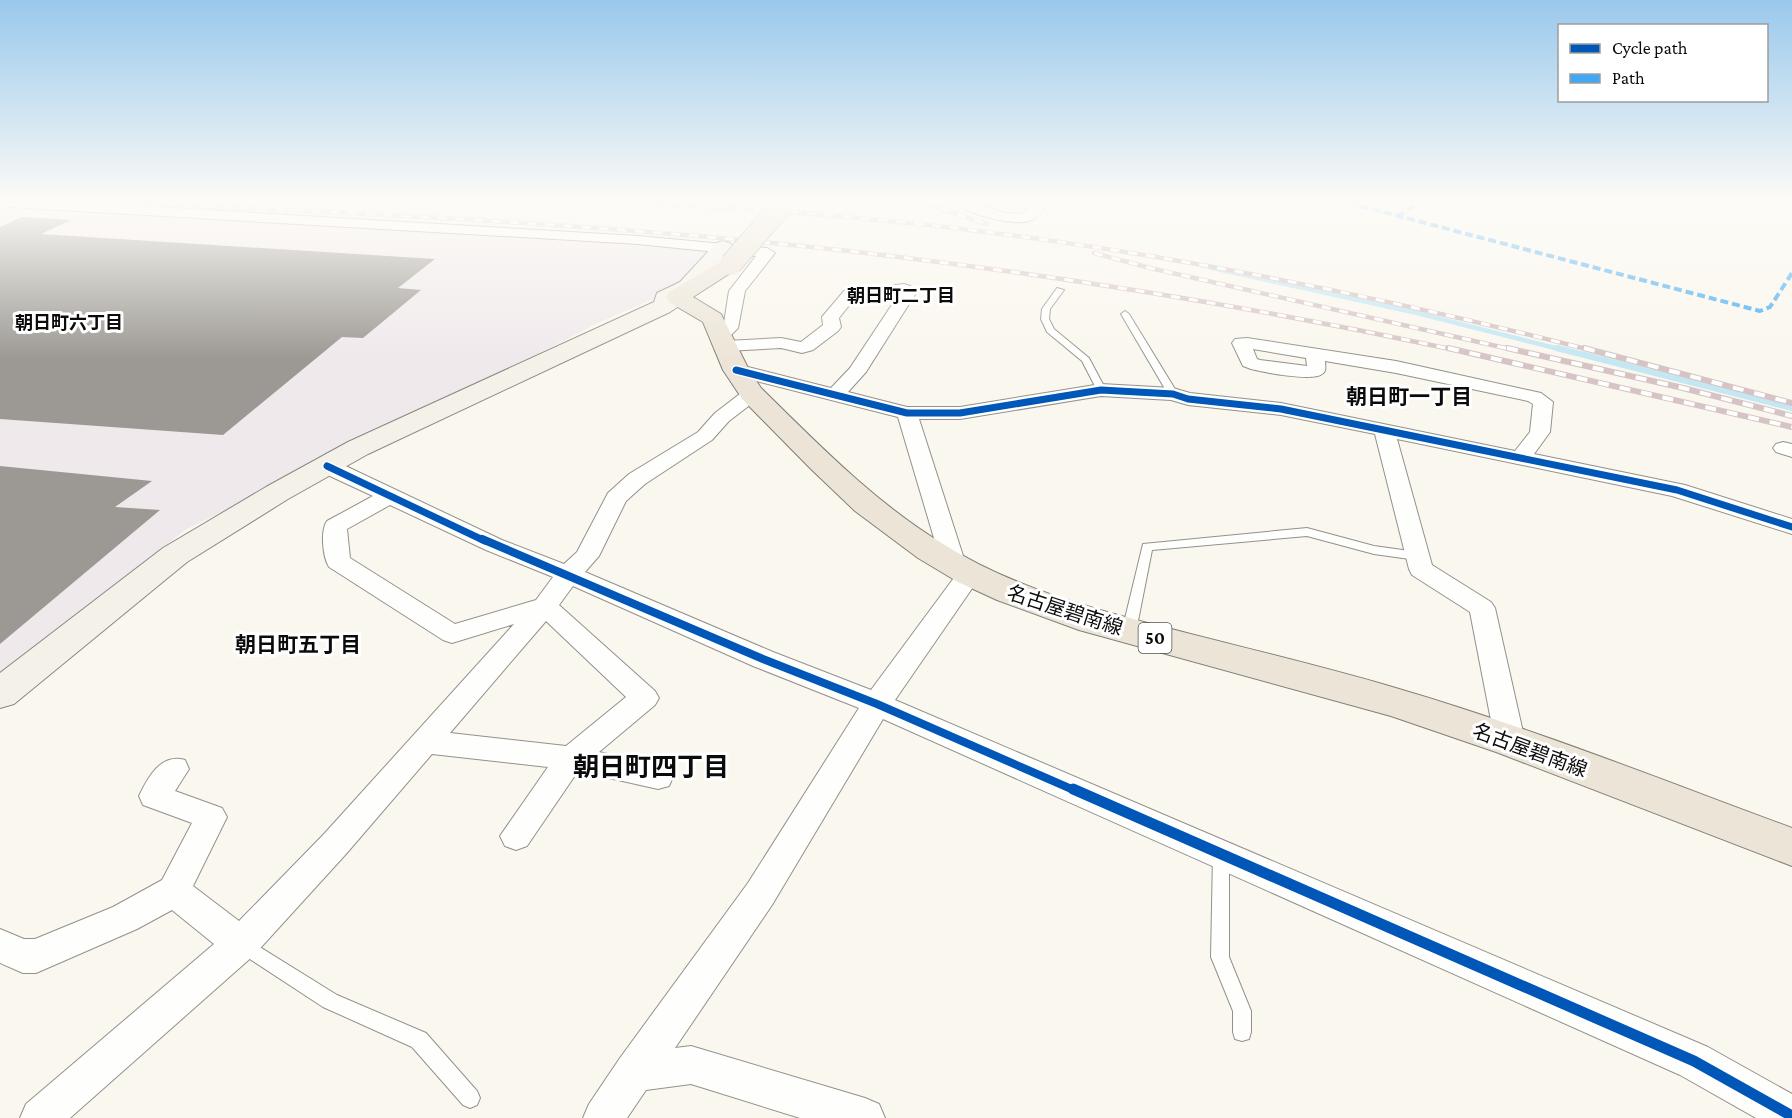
<svg xmlns="http://www.w3.org/2000/svg" width="1792" height="1118" font-family="'Crimson Pro','Noto Sans JP',serif">
  <style>
    .industrial { fill: #f0e9ec }
    .lines { fill: none; stroke-linecap: round; stroke-linejoin: round }
    .stream-far1 { stroke: #c4e7f4; stroke-width: 4.5 }
    .stream { stroke: #c4e7f4; stroke-width: 6 }
    .building { fill: #9c9994 }
    .lane-casing { stroke: #93918d; stroke-width: 2 }
    .street-casing { stroke: #93918d; stroke-width: 2 }
    .secondary-casing { stroke: #898884; stroke-width: 2 }
    .primary-casing { stroke: #807f7a; stroke-width: 2 }
    .lane { fill: #fefefc; fill-rule: evenodd }
    .street { fill: #fefefc; fill-rule: evenodd }
    .secondary { fill: #f4f2e8; fill-rule: evenodd }
    .primary { fill: #ece5d7; fill-rule: evenodd }
    .rail-far1-casing { stroke: #d6c4c4; stroke-width: 4.5 }
    .rail-casing { stroke: #d6c4c4; stroke-width: 6 }
    .rail-far1 { stroke: #fff; stroke-width: 3; stroke-dasharray: 9; stroke-linecap: butt }
    .rail { stroke: #fff; stroke-width: 4; stroke-dasharray: 11; stroke-linecap: butt }
    .primary-bridge-casing { stroke: #807f7a; stroke-width: 23; stroke-linecap: butt }
    .primary-bridge { stroke: #ece5d7; stroke-width: 22 }
    .quiet { stroke: #3fa9f5; stroke-width: 4; stroke-dasharray: 8 4; stroke-linecap: butt }
    .cycleway-far2-casing { stroke: #fff; stroke-width: 10 }
    .cycleway-far1-casing { stroke: #fff; stroke-width: 12 }
    .cycleway-casing { stroke: #fff; stroke-width: 15 }
    .cycleway-far2 { stroke: #0057b8; stroke-width: 7 }
    .cycleway-far1 { stroke: #0057b8; stroke-width: 8 }
    .cycleway { stroke: #0057b8; stroke-width: 11 }
    .labels { text-anchor: middle; stroke-width: 6; stroke-linejoin: round; paint-order: stroke }
    .far-neighbourhood-label { font-size: 18px; font-weight: bold; fill: #0b0b0b; stroke: #fff }
    .shield { fill: #fff; stroke: #545454; stroke-width: 1.5 }
    .shield-label { font-size: 18px; font-weight: bold; fill: #0b0b0b }
    .street-label { font-size: 20px; fill: #0b0b0b; stroke: #fff }
    .neighbourhood-label { font-size: 21px; font-weight: bold; fill: #0b0b0b; stroke: #fff }
    .near-neighbourhood-label { font-size: 26px; font-weight: bold; fill: #0b0b0b; stroke: #fff }
  </style>
  <rect width="100%" height="100%" fill="#faf7ee"/>
  <path class="industrial" d="M0 207 713 250 683 286 600 322 412 419 185 530 0 678Z"/>
  <g class="lines">
    <path class="stream-far1" d="M1212 268 1417 313 1563 350"/>
    <path class="stream" d="M1557 348 1792 408"/>
  </g>
  <g class="building">
    <path d="M22 217 71 220 41 234 435 259 398 288 421 290 363 338 342 337 223 435 0 419V227Z"/>
    <path d="M0 466 152 481 115 507 160 510 0 644Z"/>
  </g>
  <g class="lines">
    <g class="lane-casing">
      <g id="lane">
        <path d="M1057 288 1064 290 1050 309 1049 319 1054 329 1089 358 1106 390 1104 392H1098L1082 361 1047 332 1041 319 1042 309Z"/>
        <path d="M1125 311 1129 314 1178 394 1176 396 1173 397 1168 394 1121 314Z"/>
        <path d="M1307 528 1374 546 1417 552 1423 556 1417 560 1374 554 1307 536 1152 550 1136 631 1134 634H1124L1122 631 1143 544Z"/>
        <path d="M1221 848 1227 850 1229 855V957L1251 1011V1032L1249 1039 1242 1041 1235 1039 1233 1032V1011L1211 957 1213 855 1215 850Z"/>
        <path d="M242 936 337 995 426 1033 477 1091 480 1098 477 1105 470 1108 463 1105 412 1047 323 1007 236 950 233 944 236 938Z"/>
      </g>
    </g>
    <g class="street-casing">
      <g id="street">
        <path d="M4 203H88L638 236 767 248 775 253 745 291 738 328 727 339H715L712 335 724 323 729 291 756 256 638 244 10 207Z"/>
        <path d="M956 203H976L1005 213 1021 214 1034 203H1048C1044 209 1039 217 1032 220 1015 227 969 215 956 203Z"/>
        <path d="M904 284 910 286 916 293 866 372 848 392 907 407H960L1101 384 1173 388 1190 393 1281 403 1515 451 1530 432 1533 404 1528 401 1396 373 1325 361C1325 366 1327 371 1322 374 1312 382 1263 372 1251 369L1243 366 1232 343 1235 339 1247 338 1396 361 1541 393 1553 402 1550 432 1534 454 1685 485 1792 519V534L1672 496 1397 439 1432 565 1491 602 1495 608 1525 741 1520 749 1510 752 1500 749 1495 741 1470 612 1412 575 1409 569 1375 434 1281 415 1188 405 1171 400 1101 396 960 419H919L966 565 964 567 970 566 979 568 982 574 895 700 1708 1047 1792 1094V1118H1756L1680 1075 883 719 772 905 675 1048 691 1046 865 1098 879 1104 885 1118H800L691 1084 646 1090 627 1118H583L589 1104 620 1058 748 883 859 708 753 666 573 586 559 605 655 691 659 698 655 705 599 752 669 768 673 777 669 786 658 789 578 771 527 846 516 850 505 846 500 836 548 767 432 754 346 854 253 956 70 1118H20L26 1104 214 944 172 910 137 929 36 973H23L0 963V929L24 939H35L113 907 162 880 192 823 143 805 139 796C148 777 161 753 185 760L189 769 175 791 222 808 227 817 193 886 239 921 324 834 514 624 452 643 443 640 329 567C323 558 320 531 327 521L373 496 319 471 316 466 319 461 327 460 335 461 502 540 564 564 577 552 608 493 629 474 698 432 715 413 745 390H759L762 394 759 398 729 421 712 440 645 484 626 501 599 556 585 572 773 652 871 690 959 571H945L942 565 898 417 729 374 727 370 729 366 736 364 831 388 850 368 899 294 855 298 839 318 841 327 838 331 813 350 802 353 781 348 726 351 720 350 717 346 720 342 726 341 781 338 801 342 823 325 822 317 844 291ZM1253 349 1306 358 1307 366 1260 360 1257 359ZM390 505 486 550 553 577 536 600 455 624 350 558 347 529ZM546 621 626 697 566 746 450 733Z"/>
        <path d="M1783 442 1792 444V457L1776 452 1773 448 1776 444Z"/>
      </g>
    </g>
    <g class="secondary-casing">
      <path id="secondary" d="M723 241 730 243 733 247 730 251 696 292 687 296 685 302 670 312 368 454 288 499 187 562 14 704 0 708V673L163 548 266 487 348 442 654 302 657 293 680 282 716 243Z"/>
    </g>
    <g class="primary-casing">
      <path id="primary" d="M731 258 738 260 742 264 738 268 693 297 721 314 749 370 761 388C818 444 874 502 943 544 1012 587 1089 608 1167 628 1244 648 1322 666 1399 689 1532 728 1662 780 1792 828V866L1496 752 1391 716 1079 630 997 600 958 582 918 558 855 511 811 469 743 400 723 370 703 322 669 302 666 297 669 292 724 260Z"/>
    </g>
    <use href="#lane" class="lane"/>
    <use href="#street" class="street"/>
    <use href="#secondary" class="secondary"/>
    <use href="#primary" class="primary"/>
    <g class="rail-far1-casing">
      <g id="rail-far1">
        <path d="M132 203C379 214 628 225 874 254 1069 277 1263 309 1455 350"/>
        <path d="M627 203C958 214 1269 268 1590 350"/>
        <path d="M923 203 987 224"/>
        <path d="M302 204 361 203"/>
        <path d="M1094 253 1150 268 1514 350"/>
      </g>
    </g>
    <g class="rail-casing">
      <g id="rail">
        <path d="M1448 348 1792 427"/>
        <path d="M1507 348 1683 388 1792 416"/>
        <path d="M1584 348 1792 403"/>
      </g>
    </g>
    <use href="#rail-far1" class="rail-far1"/>
    <use href="#rail" class="rail"/>
    <g class="primary-bridge-casing">
      <path id="primary-bridge" d="M731 264 784 203"/>
    </g>
    <use href="#primary-bridge" class="primary-bridge"/>
    <g class="quiet">
      <path d="M1349 203 1760 311 1770 307 1792 273"/>
      <path d="M1397 216 1419 203"/>
    </g>
    <g class="cycleway-far2-casing">
      <g id="cycleway-far2">
        <path d="M736 370 907 413H960L1101 390 1173 394 1188 399 1281 409 1677 490 1792 527"/>
        <path d="M327 466 485 541"/>
      </g>
    </g>
    <g class="cycleway-far1-casing">
      <path id="cycleway-far1" d="M482 539 763 659 877 704 1076 791"/>
    </g>
    <g class="cycleway-casing">
      <path id="cycleway" d="M1073 789 1694 1061 1792 1116"/>
    </g>
    <use href="#cycleway-far2" class="cycleway-far2"/>
    <use href="#cycleway-far1" class="cycleway-far1"/>
    <use href="#cycleway" class="cycleway"/>
  </g>
  <linearGradient id="sky" x2="0" y2="1"><stop stop-color="#99c8ed"/><stop offset="0.56" stop-color="#fdfbf7"/><stop offset="1" stop-color="#fdfbf7" stop-opacity="0"/></linearGradient>
  <rect width="1792" height="360" fill="url(#sky)"/>
  <g class="labels">
    <g class="far-neighbourhood-label">
      <text x="901" y="302">朝日町二丁目</text>
      <text x="69" y="329">朝日町六丁目</text>
    </g>
    <rect class="shield" x="1138.5" y="623" width="33" height="30" rx="4.5"/>
    <g class="shield-label">
      <text x="1155" y="644">50</text>
    </g>
    <g class="street-label">
      <text transform="translate(1065 610) rotate(18)" y="7">名古屋碧南線</text>
      <text transform="translate(1530 750) rotate(20)" y="7">名古屋碧南線</text>
    </g>
    <g class="neighbourhood-label">
      <text x="1409" y="404">朝日町一丁目</text>
      <text x="298" y="652">朝日町五丁目</text>
    </g>
    <g class="near-neighbourhood-label">
      <text x="651" y="776">朝日町四丁目</text>
    </g>
  </g>
  <rect x="1558" y="24" width="210" height="78" fill="#ffffff" stroke="#9d9d9d" stroke-width="1.5"/>
  <rect x="1570" y="44" width="30" height="9" fill="#0057b8" stroke="#9d9d9d" stroke-width="1.5"/>
  <text x="1612" y="54" font-size="18" fill="#0b0b0b">Cycle path</text>
  <rect x="1570" y="74" width="30" height="9" fill="#3fa9f5" stroke="#9d9d9d" stroke-width="1.5"/>
  <text x="1612" y="84" font-size="18" fill="#0b0b0b">Path</text>
</svg>
